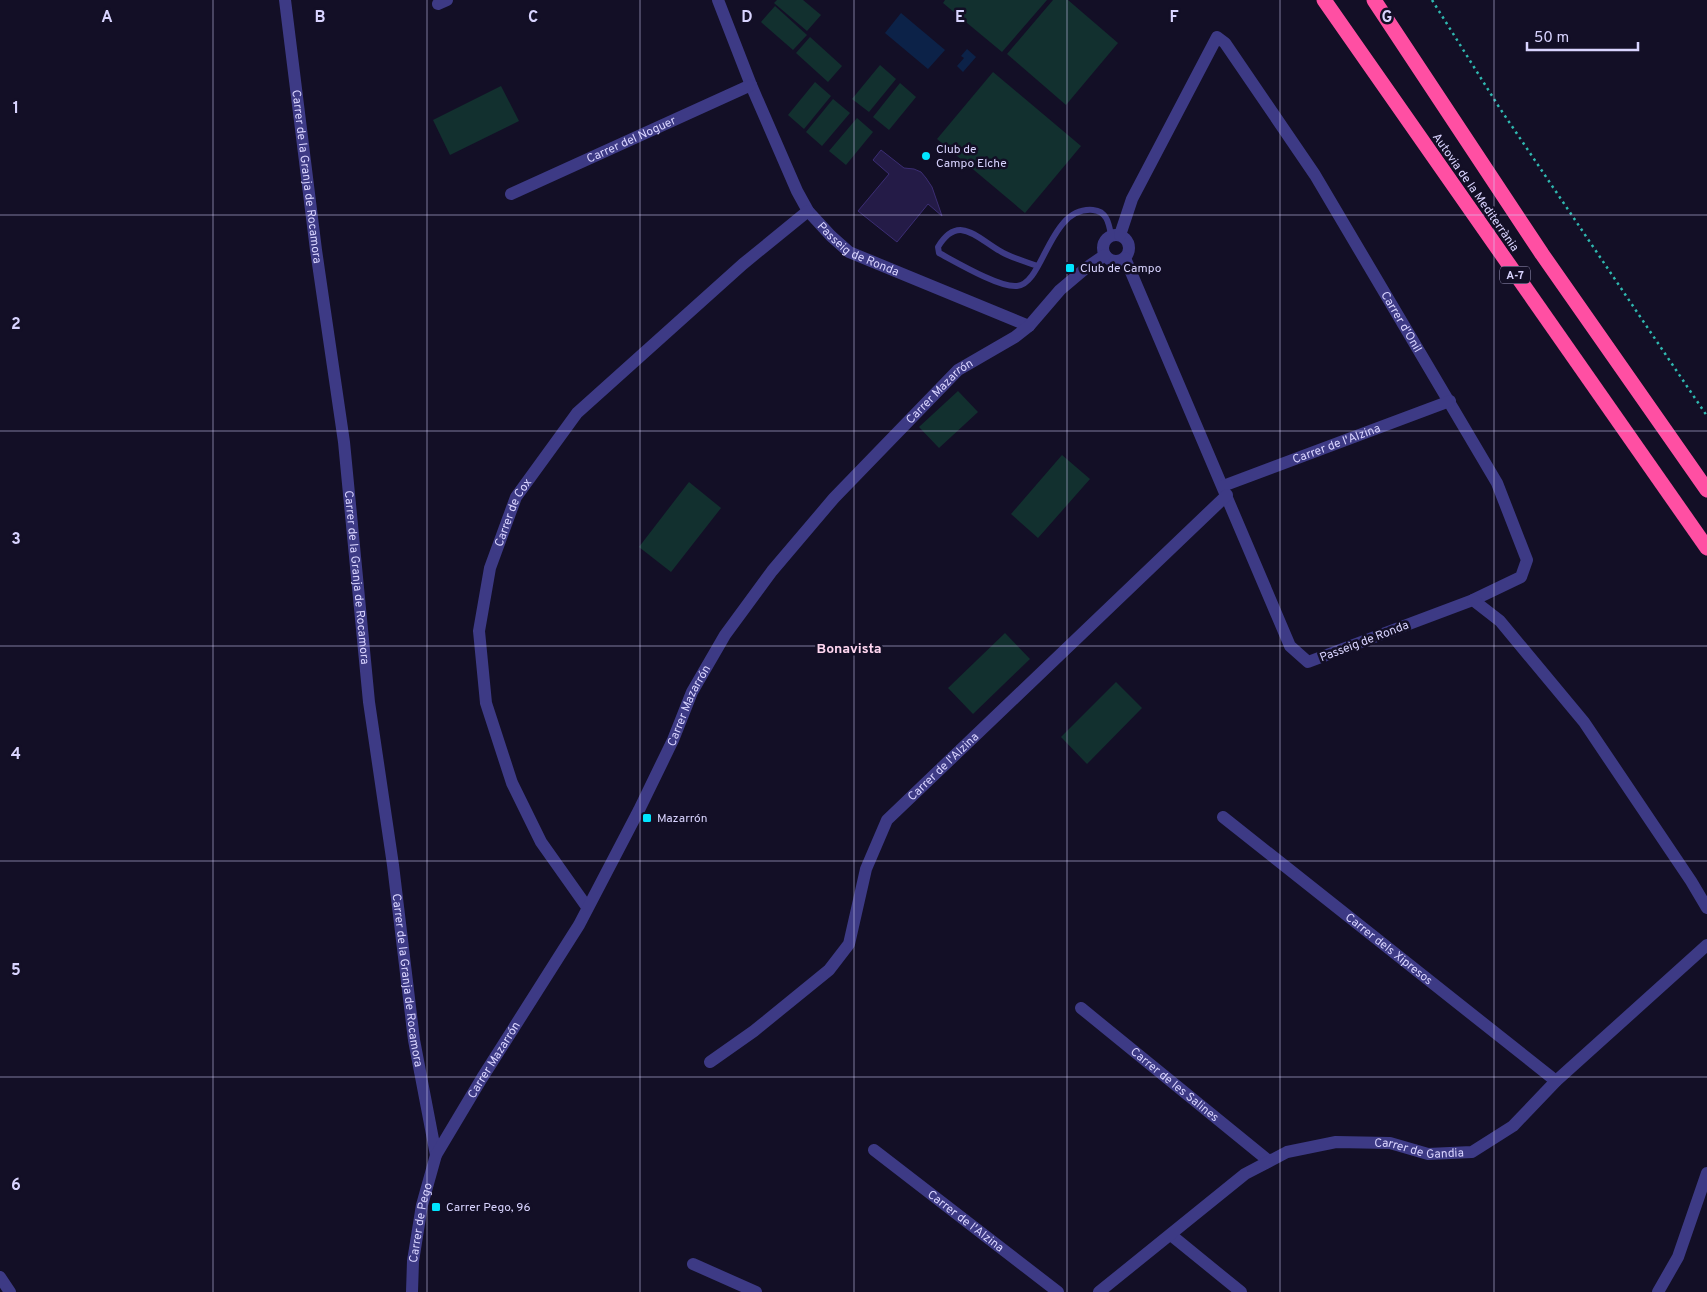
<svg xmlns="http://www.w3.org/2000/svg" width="1707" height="1292" font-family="Overpass,sans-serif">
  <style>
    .green { fill: #12302f }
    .water { fill: #0c2248 }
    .building { fill: #241b47; stroke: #3b2d73 }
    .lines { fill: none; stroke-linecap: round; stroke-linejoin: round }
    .path { stroke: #2fb8b0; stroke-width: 2.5; stroke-dasharray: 2.5 4; stroke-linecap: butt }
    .service { stroke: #3d3a85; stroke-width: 6 }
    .minor { stroke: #3d3a85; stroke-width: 12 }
    .motorway { stroke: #ff4fa3; stroke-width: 15 }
    .grid { fill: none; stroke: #d9d4ff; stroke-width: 1; stroke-opacity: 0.55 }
    .poi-dot { fill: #00e5ff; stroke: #130f26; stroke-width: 2 }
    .labels { text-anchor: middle; stroke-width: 5; stroke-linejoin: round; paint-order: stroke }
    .shield { fill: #130f26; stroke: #9e99be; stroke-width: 1 }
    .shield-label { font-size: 11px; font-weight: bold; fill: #d9d4ff }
    .street-label { font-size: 12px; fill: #d9d4ff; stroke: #130f26 }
    .poi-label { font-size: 12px; fill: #d9d4ff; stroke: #130f26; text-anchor: start }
    .neighbourhood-label { font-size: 14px; font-weight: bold; fill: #ffd6f0; stroke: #130f26 }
    .grid-label { font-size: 16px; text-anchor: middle; font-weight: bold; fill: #d9d4ff; stroke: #130f26; stroke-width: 5; stroke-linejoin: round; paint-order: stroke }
  </style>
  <rect width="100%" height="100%" fill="#130f26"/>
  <g class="green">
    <path d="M777 0H803L821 15 807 31 774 3Z"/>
    <path d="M945 0H1047L1002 52 943 3Z"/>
    <path d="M1053 0H1068L1118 43 1066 105 1007 54Z"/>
    <path d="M775 6 807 35 793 50 761 22Z"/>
    <path d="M810 37 842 66 828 82 796 53Z"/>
    <path d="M880 65 896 79 869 112 852 99Z"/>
    <path d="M993 72 1081 146 1025 213 937 139Z"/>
    <path d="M815 82 831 96 804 129 788 115Z"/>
    <path d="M900 83 916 97 889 130 873 117Z"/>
    <path d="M501 86 519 121 450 155 433 120Z"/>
    <path d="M833 99 850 113 822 146 806 132Z"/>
    <path d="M857 118 873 132 846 165 829 151Z"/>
    <path d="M958 391 978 412 939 448 919 427Z"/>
    <path d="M1062 455 1090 479 1038 538 1011 514Z"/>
    <path d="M689 482 721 508 671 572 639 547Z"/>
    <path d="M1005 633 1030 659 973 714 948 688Z"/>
    <path d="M1116 682 1142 708 1087 764 1061 737Z"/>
  </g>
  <g class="water">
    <path d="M901 13 945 50 928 69 885 33Z"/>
    <path d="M967 49 976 57 963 72 957 66 964 58 961 56Z"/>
  </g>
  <path class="building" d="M881 150 904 168 914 169 921 172 926 178 932 187 942 216 928 204 897 242 858 211 889 174 873 160Z"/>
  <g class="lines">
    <path class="path" d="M1432 0 1499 107 1707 416"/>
    <path class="service" d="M1037 266C1025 261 1011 258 1000 251 976 237 958 214 938 247L939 253C956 262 1000 288 1017 286 1044 284 1049 206 1093 210 1107 211 1109 224 1111 235"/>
    <g class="minor">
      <path id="s1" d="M285 0 316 250 344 442 369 702 393 865 414 1040 436 1155"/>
      <path id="s2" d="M718 0 751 85 797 191 808 211 831 236 849 252 1029 326"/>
      <path d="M438 4 447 0"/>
      <path id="s3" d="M511 194 751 85"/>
      <circle cx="1116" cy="248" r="13"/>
      <path id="s4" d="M1120 235 1132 199 1217 37 1225 43 1315 175 1497 483 1527 560 1521 577 1473 600 1308 662 1290 646 1125 258"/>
      <path id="s5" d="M1223 486 1450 401"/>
      <path d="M1473 600 1500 621 1584 722 1691 881 1707 908"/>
      <path id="s6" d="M1223 817 1556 1081"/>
      <path id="s7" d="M587 907 541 842 512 783 486 703 479 631 490 568 516 497 577 413 743 264 808 211"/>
      <path id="s8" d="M1081 1008 1269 1161"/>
      <path id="s9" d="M710 1062 754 1031 829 970 849 944 866 869 887 820 1227 495"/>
      <path id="s10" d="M874 1150 1058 1292"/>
      <path d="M1171 1235 1241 1292"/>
      <path d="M693 1264 756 1292"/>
      <path d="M0 1277 10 1292"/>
      <path id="s11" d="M412 1292 413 1261 422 1205 436 1155 482 1078 579 925 639 810 673 740 692 692 725 635 772 571 834 498 958 370 1015 337 1029 326 1060 290 1086 268 1105 255"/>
      <path id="s12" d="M1099 1292 1245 1174 1287 1152 1336 1142 1390 1143 1428 1154 1472 1152 1513 1126 1556 1081 1707 945"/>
      <path d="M1658 1292 1678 1257 1707 1173"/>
    </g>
    <g class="motorway">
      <path d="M1324 0 1707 548"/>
      <path d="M1374 0 1542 254 1707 490"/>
    </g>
  </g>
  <path class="grid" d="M213 0V1292M427 0V1292M640 0V1292M854 0V1292M1067 0V1292M1280 0V1292M1494 0V1292M0 215H1707M0 431H1707M0 646H1707M0 861H1707M0 1077H1707"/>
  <g class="poi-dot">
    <circle cx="926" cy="156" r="5"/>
    <rect x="1065" y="263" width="10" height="10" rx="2.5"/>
    <rect x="642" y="813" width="10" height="10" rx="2.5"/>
    <rect x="431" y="1202" width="10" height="10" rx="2.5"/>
  </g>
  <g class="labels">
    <rect class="shield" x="1500" y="266.5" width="30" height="17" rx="4"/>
    <g class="shield-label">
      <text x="1515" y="279">A-7</text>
    </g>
    <g class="street-label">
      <text dy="4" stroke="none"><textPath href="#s3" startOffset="132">Carrer del Noguer</textPath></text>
      <text dy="4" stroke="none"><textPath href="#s1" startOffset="178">Carrer de la Granja de Rocamora</textPath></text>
      <text transform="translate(1476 192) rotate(55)" y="4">Autovia de la Mediterrània</text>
      <text dy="4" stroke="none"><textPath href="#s2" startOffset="294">Passeig de Ronda</textPath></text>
      <text dy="4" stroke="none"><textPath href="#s4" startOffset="561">Carrer d'Onil</textPath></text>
      <text dy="4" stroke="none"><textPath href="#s11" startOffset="1061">Carrer Mazarrón</textPath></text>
      <text dy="4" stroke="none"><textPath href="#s5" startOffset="121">Carrer de l'Alzina</textPath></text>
      <text dy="4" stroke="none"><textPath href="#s7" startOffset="426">Carrer de Cox</textPath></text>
      <text dy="4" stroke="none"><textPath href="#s1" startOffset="582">Carrer de la Granja de Rocamora</textPath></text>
      <text transform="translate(1364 641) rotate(-21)" y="4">Passeig de Ronda</text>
      <text dy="4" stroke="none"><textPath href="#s11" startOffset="656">Carrer Mazarrón</textPath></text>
      <text dy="4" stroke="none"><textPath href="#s9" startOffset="391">Carrer de l'Alzina</textPath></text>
      <text dy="4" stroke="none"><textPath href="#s6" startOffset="212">Carrer dels Xipresos</textPath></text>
      <text dy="4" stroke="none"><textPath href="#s1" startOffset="988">Carrer de la Granja de Rocamora</textPath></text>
      <text dy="4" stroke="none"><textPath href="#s11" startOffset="251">Carrer Mazarrón</textPath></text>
      <text dy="4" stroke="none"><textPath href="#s8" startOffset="121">Carrer de les Salines</textPath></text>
      <text dy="4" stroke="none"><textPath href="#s12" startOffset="369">Carrer de Gandia</textPath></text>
      <text dy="4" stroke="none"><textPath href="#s10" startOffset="116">Carrer de l'Alzina</textPath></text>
      <text dy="4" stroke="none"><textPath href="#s11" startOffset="70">Carrer de Pego</textPath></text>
    </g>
    <g class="poi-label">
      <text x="936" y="153">Club de<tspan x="936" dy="14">Campo Elche</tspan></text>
      <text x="1080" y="272">Club de Campo</text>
      <text x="657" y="822">Mazarrón</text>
      <text x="446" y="1211">Carrer Pego, 96</text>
    </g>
    <g class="neighbourhood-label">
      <text x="849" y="653">Bonavista</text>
    </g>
  </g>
  <g class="grid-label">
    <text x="107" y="22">A</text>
    <text x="320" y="22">B</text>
    <text x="533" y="22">C</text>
    <text x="747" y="22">D</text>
    <text x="960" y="22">E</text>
    <text x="1174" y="22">F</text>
    <text x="1387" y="22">G</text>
    <text x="16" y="113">1</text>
    <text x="16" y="329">2</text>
    <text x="16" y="544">3</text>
    <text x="16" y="759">4</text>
    <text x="16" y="975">5</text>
    <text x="16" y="1190">6</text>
  </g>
  <path d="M1527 42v8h111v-8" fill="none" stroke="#d9d4ff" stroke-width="2.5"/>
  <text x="1534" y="42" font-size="15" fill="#d9d4ff" stroke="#130f26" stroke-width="4" paint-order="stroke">50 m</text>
</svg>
